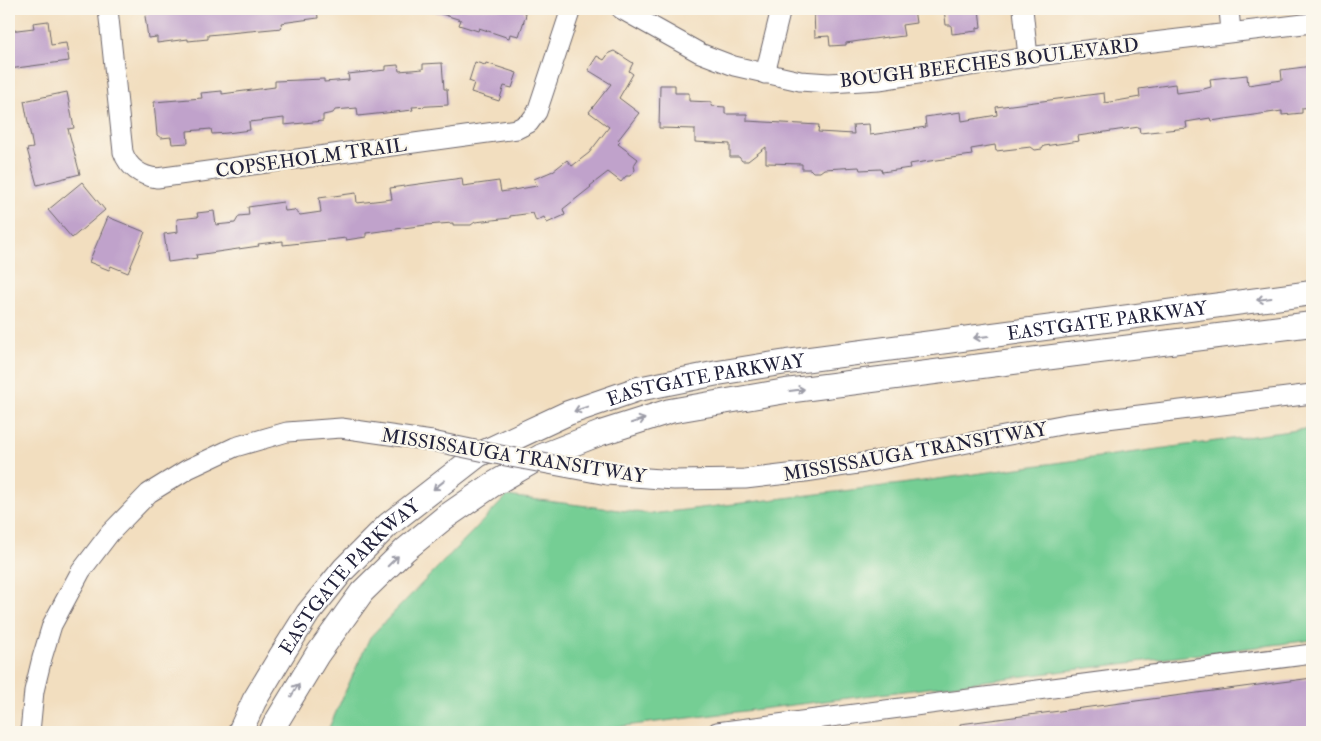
<svg xmlns="http://www.w3.org/2000/svg" width="1321" height="741" font-family="'IM FELL Double Pica',serif">
  <style>
    .green { fill: #75ce94; stroke: #4c7868 }
    .building { fill: #c0a2cb }
    .lines { fill: none; stroke-linecap: round; stroke-linejoin: round }
    .minor-casing { stroke: #6b6469; stroke-width: 21 }
    .major-casing { stroke: #6b6469; stroke-width: 26 }
    .minor { stroke: #fff; stroke-width: 19 }
    .major { stroke: #fff; stroke-width: 24 }
    .minor-bridge-casing { stroke: #6b6469; stroke-width: 21; stroke-linecap: butt }
    .minor-bridge { stroke: #fff; stroke-width: 19 }
    .oneway { stroke: #9c9ca7 }
    .labels { text-anchor: middle; stroke-width: 4.5; stroke-linejoin: round; paint-order: stroke }
    .street-label { font-size: 19px; fill: #22223b; stroke: #fbf7ec }
  </style>
  <rect width="100%" height="100%" fill="#fbf7ec"/>
  <filter id="ink" filterUnits="userSpaceOnUse"><feTurbulence type="fractalNoise" baseFrequency=".02" numOctaves="2"/><feDisplacementMap in="SourceGraphic" scale="10" xChannelSelector="R" yChannelSelector="G"/><feConvolveMatrix kernelMatrix="1 2 1 2 8 2 1 2 1" color-interpolation-filters="sRGB"/></filter>
  <filter id="wash" filterUnits="userSpaceOnUse"><feTurbulence type="fractalNoise" baseFrequency=".0096" numOctaves="4" result="noise"/><feDisplacementMap in="SourceGraphic" scale="20" xChannelSelector="R" yChannelSelector="G"/><feGaussianBlur stdDeviation="1.12" result="paint"/><feColorMatrix in="noise" values="0 0 0 0 0 0 0 0 0 0 0 0 0 0 0 0 0 1.4 0 .05"/><feComposite in="paint" operator="in"/></filter>
  <g filter="url(#wash)">
    <rect width="100%" height="100%" fill="#f2debf"/>
    <path class="green" d="M1312 428V640L577 732H327L370 637 507 496 651 514 901 484Z"/>
    <g id="blocks">
      <g class="building">
        <path d="M167 9H317L318 18 281 23 282 28 208 35V39L188 41V39L157 43V37L148 38 145 16 149 12Z"/>
        <path d="M436 9H523L526 15 519 36 510 34 509 38 479 28 478 31 459 25 461 20 435 12Z"/>
        <path d="M823 9H914L916 23 902 25 904 36 887 38V37L846 43V45L830 46 829 36 815 37 814 11 823 10Z"/>
        <path d="M944 9H979L981 27 977 28V31L952 34 951 25H946Z"/>
        <path d="M48 21 51 45 66 43 69 61 9 69V31L34 28 33 23Z"/>
        <path d="M614 51 633 63 629 71 633 74 619 98 639 113 618 140 620 142 618 144 638 159 634 165 635 170 630 176H626L621 182 608 172 590 186 591 187 563 209 565 215 547 223 544 217 536 221 533 213 510 216V218L475 222 471 225H453V223L426 225 366 233V237L346 240V238L283 245V241L258 244 259 246 196 255 197 258 168 262 164 234 178 232 177 219 198 217 197 213 214 211 216 225 235 223 239 216 249 215 248 207 283 202 285 211 294 210 300 215 321 212 319 198 356 193 357 203 392 199 390 188 462 178 463 186 499 181 501 192 537 186 534 179 553 171 567 160 572 166 589 153 609 127 589 112 611 84 588 70 597 56 604 60 609 53Z"/>
        <path d="M475 62 485 65 486 63 517 73 512 88 504 86 499 101 471 92 474 83 469 81Z"/>
        <path d="M442 63 444 89H447L448 105 412 107 413 110 358 116 357 108 335 110 333 113 323 115V121L284 125V118L249 122 250 130 227 133 212 134 211 129 187 131 188 143 172 144 171 137 161 138 157 135 154 102 202 98 201 93 222 91V94L275 87V81L324 79V82L349 80 348 74 386 70V66L398 65 399 71 423 69V64Z"/>
        <path d="M1312 66V107L1302 108V113L1282 115V111L1211 121 1210 118 1186 122 1187 128 1140 133 1139 127 1078 136 1079 141 1044 146 1042 149 1035 150 1031 147 996 151 995 145 971 149 972 155 909 164 910 168 882 172 881 169 860 170 859 167 824 169 820 172H813L810 169H802V164L766 163V147L748 161H742L739 157H730V144L695 142V129L659 128 660 85H675V93H689V101L712 102 711 106 725 107V114H747V121L819 125 818 132 854 134 853 125 869 124 870 135 926 127 925 117 961 112 962 121 997 115 996 107 1104 93 1105 103 1140 97 1139 89 1175 84 1176 93 1200 90 1211 87 1210 79 1247 75 1248 85 1282 80 1281 70Z"/>
        <path d="M67 92 74 128 68 129 80 174 37 185 27 149 33 148 24 101Z"/>
        <path d="M82 182 105 210 72 238 48 210Z"/>
        <path d="M108 217 145 232 128 273 111 266 109 270 89 262Z"/>
        <path d="M1312 678V732H960V724Z"/>
      </g>
    </g>
  </g>
  <g filter="url(#ink)">
    <use href="#blocks" fill-opacity="0" stroke="#6b6469" stroke-width="1"/>
    <g class="lines">
      <g class="minor-casing">
        <g id="minor">
          <path d="M108 9 123 152C128 167 141 176 157 178L517 129 529 123 537 112 571 9"/>
          <path d="M621 9 700 53 734 66 800 81 829 83 879 80 1028 57 1312 23"/>
          <path d="M1023 9 1028 57"/>
          <path d="M1229 9 1231 32"/>
          <path d="M765 74 781 9"/>
          <path d="M607 475 674 480 745 479 805 472 864 463 1066 424 1312 394"/>
          <path d="M30 732 34 691 42 658 52 625 81 571 110 533 149 493 188 469 235 447 287 432 341 428 432 441"/>
          <path d="M717 732 1312 654"/>
        </g>
      </g>
      <g class="major-casing">
        <g id="major">
          <path id="s1" d="M240 732 254 701 281 656 308 613 344 569 388 525 478 455 568 413 638 389 718 373 787 362 1312 293"/>
          <path d="M271 732 277 721 317 655 362 592 405 550 444 518 492 485 542 456 601 433 670 411 786 391 1312 324"/>
        </g>
      </g>
      <use href="#minor" class="minor"/>
      <use href="#major" class="major"/>
      <g class="minor-bridge-casing">
        <path id="minor-bridge" d="M432 441 495 454 607 475"/>
      </g>
      <use href="#minor-bridge" class="minor-bridge"/>
    </g>
    <defs><path id="oneway-shaft" d="M-6 0H5M1.5-3L5.5 0L1.5 3" fill="none" stroke-width="1.6" stroke-linecap="round" stroke-linejoin="round" transform="scale(1.25)"/></defs>
    <g class="oneway">
      <use href="#oneway-shaft" transform="translate(1264 299) rotate(172)"/>
      <use href="#oneway-shaft" transform="translate(981 337) rotate(173)"/>
      <use href="#oneway-shaft" transform="translate(797 390) rotate(-7)"/>
      <use href="#oneway-shaft" transform="translate(581 409) rotate(161)"/>
      <use href="#oneway-shaft" transform="translate(638 421) rotate(-18)"/>
      <use href="#oneway-shaft" transform="translate(439 485) rotate(142)"/>
      <use href="#oneway-shaft" transform="translate(393 561) rotate(-45)"/>
      <use href="#oneway-shaft" transform="translate(295 690) rotate(-59)"/>
    </g>
  </g>
  <g class="labels">
    <g class="street-label">
      <text transform="translate(989 62) rotate(-7)" y="7">BOUGH BEECHES BOULEVARD</text>
      <text transform="translate(311 157) rotate(-8)" y="7">COPSEHOLM TRAIL</text>
      <text dy="7" stroke="none"><textPath href="#s1" startOffset="1018">EASTGATE PARKWAY</textPath></text>
      <text dy="7" stroke="none"><textPath href="#s1" startOffset="612">EASTGATE PARKWAY</textPath></text>
      <text transform="translate(915 451) rotate(-10)" y="7">MISSISSAUGA TRANSITWAY</text>
      <text transform="translate(514 455) rotate(9)" y="7">MISSISSAUGA TRANSITWAY</text>
      <text dy="7" stroke="none"><textPath href="#s1" startOffset="192">EASTGATE PARKWAY</textPath></text>
    </g>
  </g>
  <rect width="1321" height="741" fill="none" stroke="#fbf7ec" stroke-width="30"/>
</svg>
